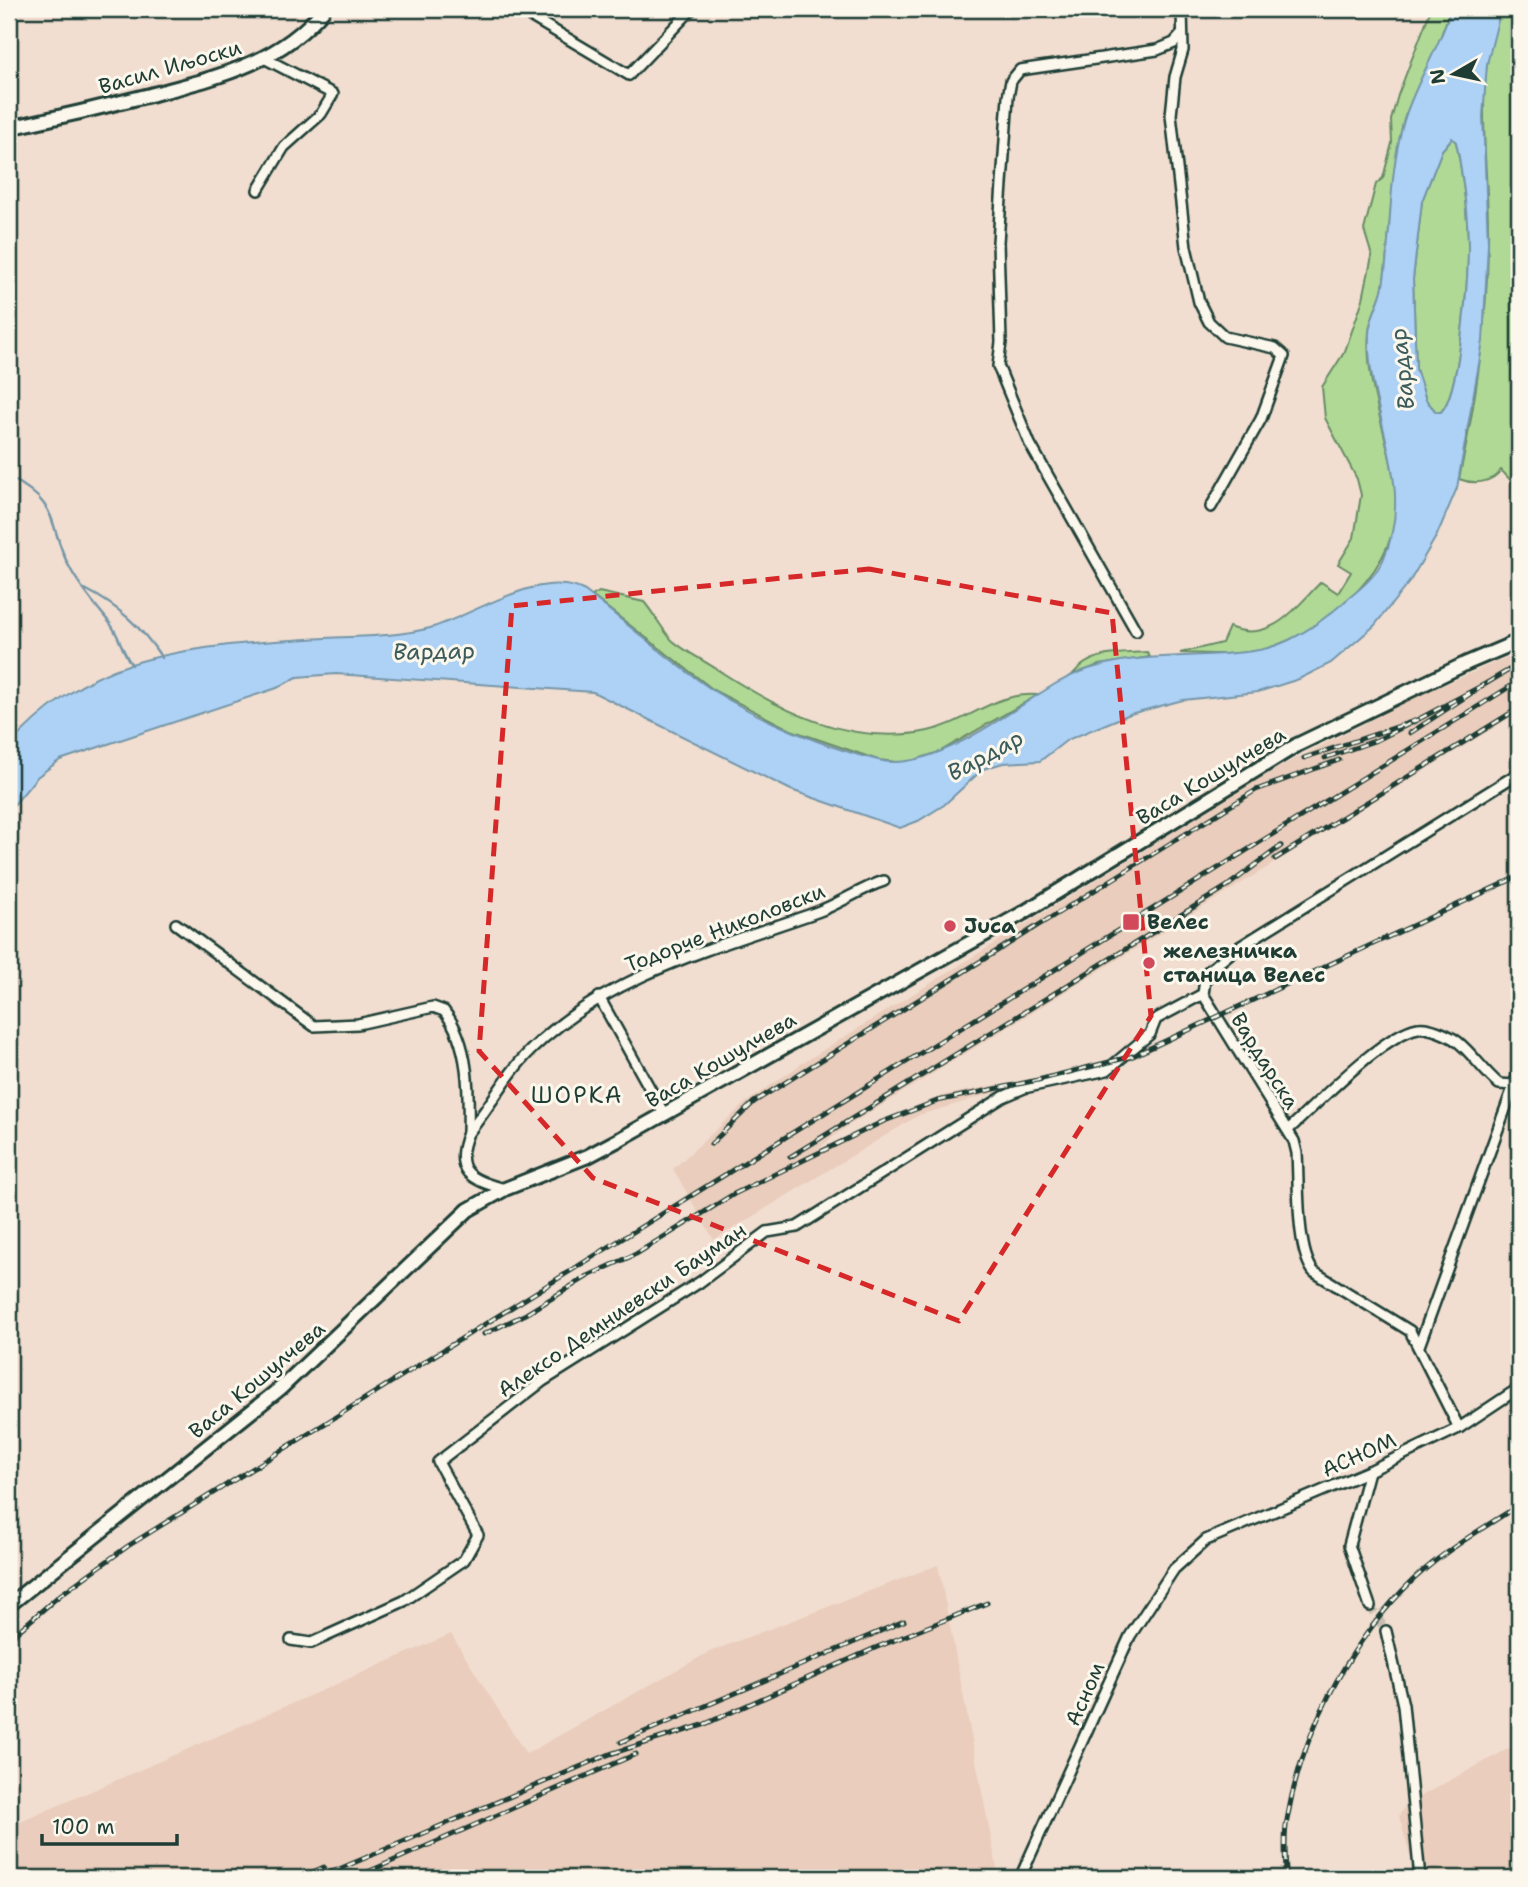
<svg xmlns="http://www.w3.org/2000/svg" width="1528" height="1887" font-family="'Shantell Sans',sans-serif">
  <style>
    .built { fill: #eacdbc }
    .green { fill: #b0d996; stroke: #688b65; stroke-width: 2 }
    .water { fill: #aed2f6; stroke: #7596a8; stroke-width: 2; fill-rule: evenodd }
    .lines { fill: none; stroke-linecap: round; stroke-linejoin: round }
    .stream { stroke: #7596a8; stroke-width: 2.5 }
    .street-tunnel { stroke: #c7beb1; stroke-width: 9; stroke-dasharray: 9 4.5; stroke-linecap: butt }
    .street-casing { stroke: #1f3d34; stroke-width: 14 }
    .secondary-casing { stroke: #1f3d34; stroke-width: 18 }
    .street { stroke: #fbf7ec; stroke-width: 9 }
    .secondary { stroke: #fbf7ec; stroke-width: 12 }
    .rail-casing { stroke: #1f3d34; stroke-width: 5 }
    .rail { stroke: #fbf7ec; stroke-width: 2.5; stroke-dasharray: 8; stroke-linecap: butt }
    .marked { fill: none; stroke: #d62828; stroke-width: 5; stroke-dasharray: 14 9; stroke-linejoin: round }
    .poi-dot { fill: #d1495b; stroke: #fbf7ec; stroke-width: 2.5 }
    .labels { text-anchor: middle; stroke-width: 6; stroke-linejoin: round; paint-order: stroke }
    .street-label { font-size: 21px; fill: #1f3d34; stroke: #fbf7ec }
    .poi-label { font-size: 21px; font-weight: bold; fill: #1f3d34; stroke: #fbf7ec; text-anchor: start }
    .water-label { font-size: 23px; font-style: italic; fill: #3c5b5b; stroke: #fbf7ec }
    .neighbourhood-label { font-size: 23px; letter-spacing: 2px; fill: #1f3d34; stroke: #fbf7ec }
  </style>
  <rect width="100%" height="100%" fill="#f1ded0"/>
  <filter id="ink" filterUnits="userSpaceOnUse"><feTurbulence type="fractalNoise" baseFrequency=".0143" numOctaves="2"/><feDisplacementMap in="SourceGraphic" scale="14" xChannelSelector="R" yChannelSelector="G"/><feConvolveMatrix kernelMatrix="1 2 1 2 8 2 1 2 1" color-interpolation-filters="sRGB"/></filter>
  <g filter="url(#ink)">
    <g class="built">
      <path d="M1519 652V712L843 1129 817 1150 941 1096 997 1085V1092L919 1115 714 1240 673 1169 744 1104 804 1062 1270 772 1412 699Z"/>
      <path d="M938 1565 997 1869 975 1878H9V1827L451 1634 526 1754 709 1652Z"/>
      <path d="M1519 1743V1878H1416L1399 1816 1406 1804Z"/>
    </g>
    <g class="green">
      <path d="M1431 9H1451L1450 11C1444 28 1439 39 1435 56 1428 79 1409 99 1403 123 1390 176 1391 233 1383 287 1380 302 1370 316 1369 332 1364 385 1391 441 1396 494 1403 566 1329 630 1265 649 1238 656 1207 654 1180 653L1222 643 1229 627C1271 644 1294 609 1321 582L1338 593 1351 572 1338 564 1354 538 1361 495 1357 479 1325 418 1322 387 1345 351 1363 299 1372 256 1364 230 1376 184 1383 178 1392 143 1391 120 1398 95Z"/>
      <path d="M1501 9H1519V489L1501 470C1492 483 1474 485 1459 479 1476 402 1487 325 1488 246 1490 167 1471 85 1501 9Z"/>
      <path d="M1452 138 1456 142 1459 157C1464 187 1468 218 1468 248 1468 279 1460 392 1441 412H1436L1426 400 1416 369 1413 279 1422 201 1442 150Z"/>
      <path d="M599 592 644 602C653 612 665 634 673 641 686 652 703 660 718 670 781 711 850 747 928 731 969 722 995 691 1038 695L939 752 906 763 878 760 791 730 715 691 592 596Z"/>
      <path d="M1147 652 1150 657 1099 665 1072 675C1091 651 1118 654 1147 652Z"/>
    </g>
    <path class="water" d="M1451 9H1501L1487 64 1483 116 1488 243 1483 341 1457 488 1437 535 1410 581 1374 626 1331 663 1299 679 1258 692 1183 700 1130 714 1067 740 1040 761 1003 763 983 769 944 805 918 821 900 828 791 790 593 692 336 674 297 677 277 688 60 760 37 777 9 811V746C40 710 85 678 131 664 192 645 261 642 325 638 360 636 396 637 430 628 474 615 541 567 585 591 628 624 669 661 714 691 759 719 826 748 878 760 933 774 1010 710 1057 683 1123 646 1189 662 1259 650 1289 645 1321 622 1343 603 1357 591 1375 578 1383 560 1418 484 1366 412 1369 335 1369 318 1380 303 1383 286 1392 232 1388 177 1403 124 1413 86 1440 48 1451 9ZM1452 138 1456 142 1459 157C1464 187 1468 218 1468 248 1468 279 1460 394 1441 412H1436L1426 400 1416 369 1413 279 1422 201 1442 150Z"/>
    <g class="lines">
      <g class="stream">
        <path d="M9 477C64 506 46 525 71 570 82 590 96 606 109 622 119 634 122 652 132 665"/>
        <path d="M85 589C118 606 141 626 162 658"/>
      </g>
      <path class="street-tunnel" d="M1370 1606 1386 1631"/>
      <g class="street-casing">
        <g id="street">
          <path d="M518 9 629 75 692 9"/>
          <path d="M1182 9 1183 50 1175 77 1171 115 1186 247 1199 302 1209 322 1225 337 1275 348 1284 356 1261 419 1211 507"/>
          <path d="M258 190 284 147 321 114 333 94 264 58"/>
          <path d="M1136 631 1030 444 998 366 1001 342 998 242 1008 97 1011 81 1020 70 1157 50 1174 43 1182 34"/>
          <path d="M176 924 314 1026 358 1024 433 1007 444 1011C470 1043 469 1094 468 1133"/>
          <path d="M599 997 664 1114"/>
          <path d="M1288 1130C1315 1106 1383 1034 1418 1028 1428 1026 1449 1035 1458 1042 1473 1054 1484 1072 1499 1084L1514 1085 1519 1071"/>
          <path d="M505 1189C471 1180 452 1172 468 1133 491 1106 506 1074 532 1049 609 974 718 947 817 912 840 904 861 888 884 881"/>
          <path d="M1419 1346 1514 1085"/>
          <path d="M1459 1428 1410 1331 1314 1272C1296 1251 1299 1183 1297 1153L1294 1141 1203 994 1206 973 1233 951 1519 773"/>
          <path d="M1369 1471 1349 1545 1370 1606"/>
          <path d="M1386 1631 1403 1705 1420 1878"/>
          <path d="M291 1640 311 1643 404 1601 464 1560 478 1535 438 1462 543 1381 700 1282 767 1232 797 1227 1003 1097 1024 1088 1107 1070 1150 1034 1156 1019 1203 994"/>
          <path d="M1020 1878 1130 1636 1174 1569 1206 1540 1369 1471 1459 1428 1519 1388"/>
        </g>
      </g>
      <g class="secondary-casing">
        <g id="secondary">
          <path d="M9 128C56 118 103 107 150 95 214 78 280 64 324 9"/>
          <path d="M9 1605 282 1387 468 1210 505 1189 588 1156 620 1139 1023 913 1297 745 1467 663 1519 641"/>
        </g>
      </g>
      <use href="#street" class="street"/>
      <use href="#secondary" class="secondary"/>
      <g class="rail-casing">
        <g id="rail">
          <path d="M1487 683 1519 664"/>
          <path d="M1410 733 1487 683 1417 720"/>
          <path d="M1304 758 1417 720 1377 740 1325 758"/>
          <path d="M1275 859 1519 708"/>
          <path d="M711 1144 754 1102 1256 790 1339 760"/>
          <path d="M790 1157 1226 887 1281 846"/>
          <path d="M484 1334 526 1314 588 1276 636 1254 734 1194 882 1122 937 1101 1038 1080 1133 1056 1519 876"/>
          <path d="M9 1639 60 1595 128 1546 1519 681"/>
          <path d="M621 1742 904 1621"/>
          <path d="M299 1878 324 1867"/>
          <path d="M318 1878 610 1754 703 1725 875 1648 987 1603"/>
          <path d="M354 1878 636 1754"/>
          <path d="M1286 1878C1286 1859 1283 1838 1287 1820 1301 1736 1345 1651 1403 1590 1435 1556 1480 1530 1519 1505"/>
        </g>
      </g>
      <use href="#rail" class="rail"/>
    </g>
  </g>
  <path class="marked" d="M869 569 1112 613 1151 1016 959 1321 593 1178 479 1051 512 606Z"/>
  <g class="poi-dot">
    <rect x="1122" y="913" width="18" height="18" rx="3.5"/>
    <circle cx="950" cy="926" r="7"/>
    <circle cx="1149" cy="963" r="7"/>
  </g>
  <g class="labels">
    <g class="street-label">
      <text transform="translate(170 67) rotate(-16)" y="7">Васил Иљоски</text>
      <text transform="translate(1211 776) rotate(-31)" y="7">Васа Кошулчева</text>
      <text transform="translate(725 928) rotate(-21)" y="7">Тодорче Николовски</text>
      <text transform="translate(721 1060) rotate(-30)" y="7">Васа Кошулчева</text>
      <text transform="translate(1265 1061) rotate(58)" y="7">Вардарска</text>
      <text transform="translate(622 1310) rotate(-34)" y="7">Алексо Демниевски Бауман</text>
      <text transform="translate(257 1380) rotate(-40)" y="7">Васа Кошулчева</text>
      <text transform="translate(1359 1455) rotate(-24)" y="7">АСНОМ</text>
      <text transform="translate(1085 1694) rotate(-66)" y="7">Асном</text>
    </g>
    <g class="poi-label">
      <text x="1147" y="929">Велес</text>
      <text x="964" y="933">Juca</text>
      <text x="1163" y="958">железничка<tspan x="1163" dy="24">станица Велес</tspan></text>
    </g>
    <g class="water-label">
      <text transform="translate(1402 369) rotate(-96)" y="8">Вардар</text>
      <text transform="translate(434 651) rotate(-1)" y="8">Вардар</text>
      <text transform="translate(985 755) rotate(-28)" y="8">Вардар</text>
    </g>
    <g class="neighbourhood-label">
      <text x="577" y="1103">ШОРКА</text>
    </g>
  </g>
  <rect width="1528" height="1887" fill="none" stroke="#fbf7ec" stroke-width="35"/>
  <rect x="18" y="18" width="1493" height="1852" fill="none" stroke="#1f3d34" stroke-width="2.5" filter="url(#ink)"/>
  <g transform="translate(1454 74) rotate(261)" stroke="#fbf7ec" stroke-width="5" paint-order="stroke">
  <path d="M0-5L12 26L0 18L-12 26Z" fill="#1f3d34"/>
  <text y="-10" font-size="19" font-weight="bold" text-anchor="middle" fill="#1f3d34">N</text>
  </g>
  <path d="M42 1834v10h135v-10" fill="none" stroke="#1f3d34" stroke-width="3.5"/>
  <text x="52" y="1834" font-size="21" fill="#1f3d34" stroke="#fbf7ec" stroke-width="5" paint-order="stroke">100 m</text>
</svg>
